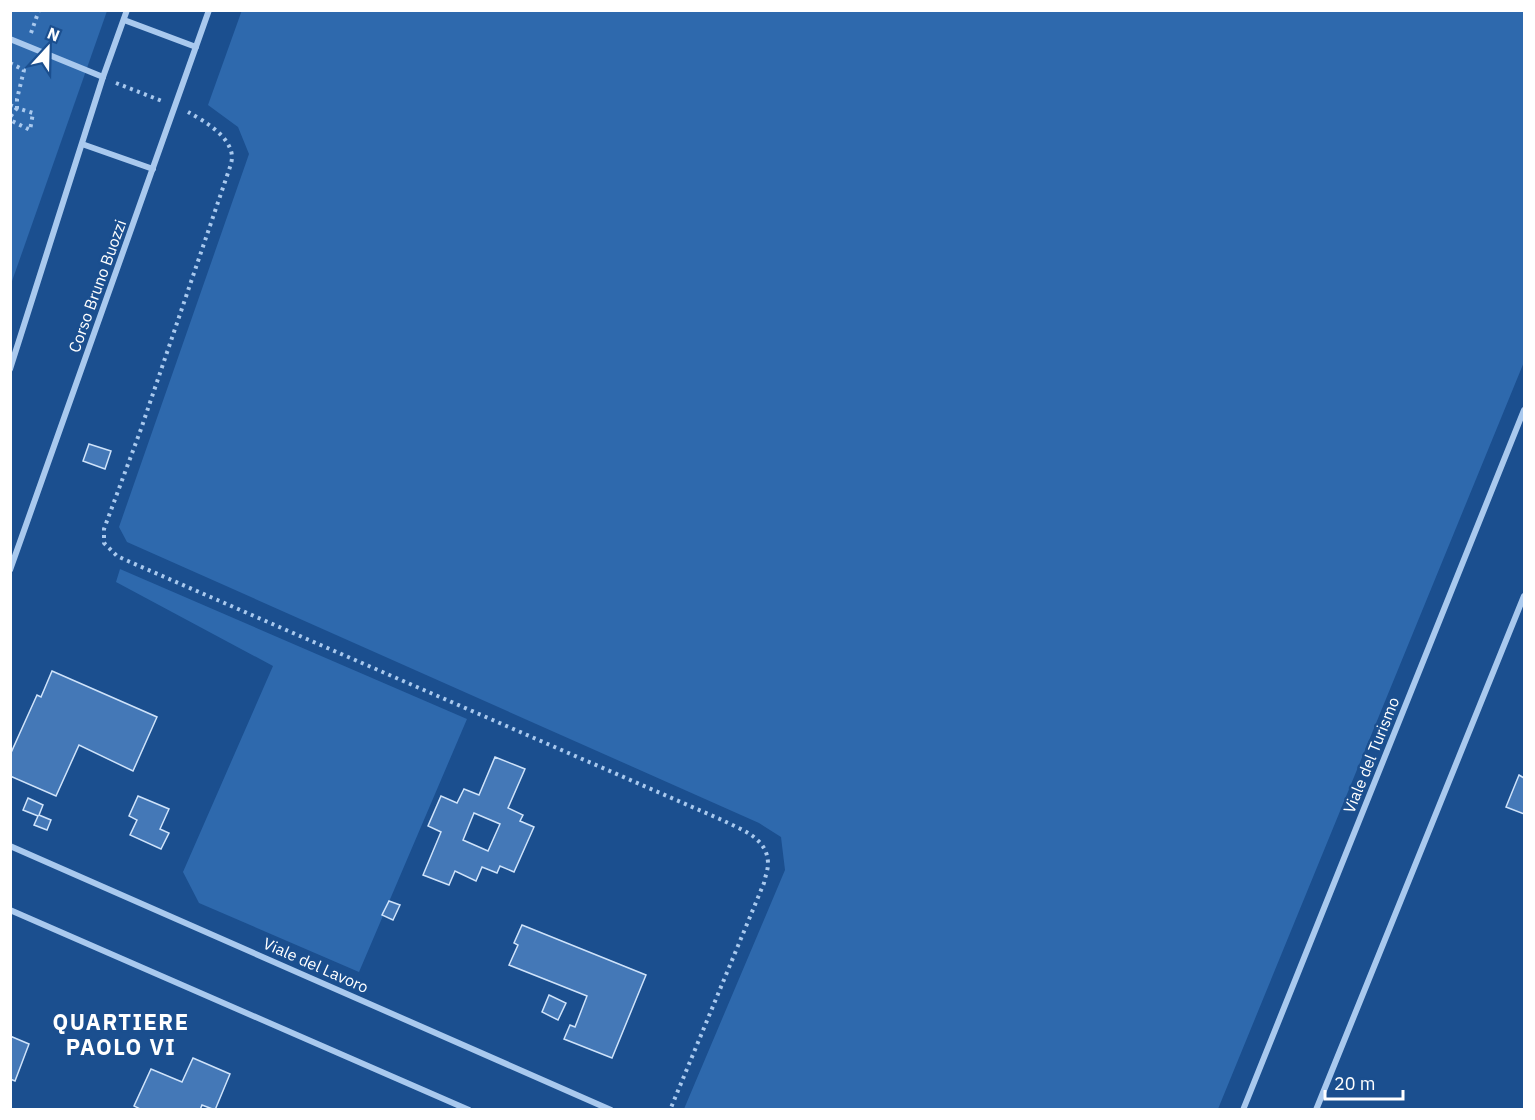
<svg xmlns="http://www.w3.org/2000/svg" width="1535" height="1120" font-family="'IBM Plex Sans',sans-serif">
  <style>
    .green { fill: #2e69ad }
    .building { fill: #4478b7; stroke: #cfe3fa; stroke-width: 1.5; fill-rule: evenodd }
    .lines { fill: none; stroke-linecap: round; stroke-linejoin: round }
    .path { stroke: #a9c9ee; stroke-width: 4; stroke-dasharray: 3 4.5; stroke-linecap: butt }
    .street { stroke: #a9c9ee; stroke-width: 6 }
    .labels { text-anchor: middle; stroke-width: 5; stroke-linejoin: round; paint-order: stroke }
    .street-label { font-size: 16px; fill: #fff; stroke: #1b4f8f }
    .district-label { font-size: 22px; font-weight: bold; letter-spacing: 1.5px; fill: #fff; stroke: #1b4f8f }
  </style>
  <rect width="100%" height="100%" fill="#1b4f8f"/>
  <g class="green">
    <path d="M242 10 1524 11V362L1218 1109H684L785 870 781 837 759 823 127 542 119 527 249 154 238 127 208 105Z"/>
    <path d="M11 11H107L11 284Z"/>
    <path d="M120 569 467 719 359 972 199 903 183 872 273 666 116 582Z"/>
  </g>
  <g class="building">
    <path d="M89 444 111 451 105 469 83 461Z"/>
    <path d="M52 671 157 717 133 771 79 745 56 796 10 776V755L37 695 41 697Z"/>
    <path d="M495 757 525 769 508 808 523 815 520 821 534 827 514 872 500 866 497 873 482 867 476 881 455 871 449 885 423 875 441 832 428 826 441 796 457 803 464 789 479 795ZM474 813 500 824 488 851 463 840Z"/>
    <path d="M1519 775 1524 778V814L1506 807Z"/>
    <path d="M138 796 169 809 160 829 169 833 161 849 130 835 137 820 129 816Z"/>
    <path d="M28 798 43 805 39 815 51 820 47 830 34 825 38 816 23 810Z"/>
    <path d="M389 901 400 905 393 920 382 915Z"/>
    <path d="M522 925 646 975 612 1058 564 1039 570 1025 575 1027 587 996 509 965 518 945 514 943Z"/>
    <path d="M549 995 566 1003 558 1020 542 1012Z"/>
    <path d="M10 1036 29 1044 15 1081 10 1079Z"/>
    <path d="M193 1058 230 1074 215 1110 202 1105 200 1110H142L134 1106 151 1069 182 1082Z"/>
  </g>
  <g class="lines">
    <g class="path">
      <path d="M31 33 39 10"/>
      <path d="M10 63 24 70 17 99V108L33 113 30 130 10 120"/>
      <path d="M116 83 162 101"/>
      <path d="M10 105 17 108 10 117"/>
      <path d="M188 112C204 121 231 136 232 157 232 160 231 164 230 167L141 429 104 529V543L117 556 128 561 722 820C742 830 768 838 768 864 768 870 765 877 764 883L670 1110"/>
      <path d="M10 168V173"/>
    </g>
    <g class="street">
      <path d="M124 20 196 47"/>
      <path d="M10 39 103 77"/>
      <path d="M82 144 153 169"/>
      <path d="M10 369 103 77 127 10"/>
      <path d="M10 570 209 10"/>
      <path d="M10 846 611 1110"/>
      <path d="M10 910 469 1110"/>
      <path d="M1243 1110 1524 410"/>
      <path d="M1316 1110 1524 596"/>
    </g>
  </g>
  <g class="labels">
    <g class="street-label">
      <text transform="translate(97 286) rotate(-70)" y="6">Corso Bruno Buozzi</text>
      <text transform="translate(1371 755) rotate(-68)" y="6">Viale del Turismo</text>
      <text transform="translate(316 965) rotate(24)" y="6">Viale del Lavoro</text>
    </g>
    <g class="district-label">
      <text x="121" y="1030">QUARTIERE<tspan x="121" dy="25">PAOLO VI</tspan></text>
    </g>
  </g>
  <rect width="1535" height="1120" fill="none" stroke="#ffffff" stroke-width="24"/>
  <g transform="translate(48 48) rotate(22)" stroke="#1b4f8f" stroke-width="4.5" paint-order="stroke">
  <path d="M0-4.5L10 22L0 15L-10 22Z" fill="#ffffff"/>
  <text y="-9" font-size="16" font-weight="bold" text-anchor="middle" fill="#ffffff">N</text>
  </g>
  <path d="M1325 1090v9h78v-9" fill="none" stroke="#ffffff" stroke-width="3"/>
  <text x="1334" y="1090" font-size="18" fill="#ffffff" stroke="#1b4f8f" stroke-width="4.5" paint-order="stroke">20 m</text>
</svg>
